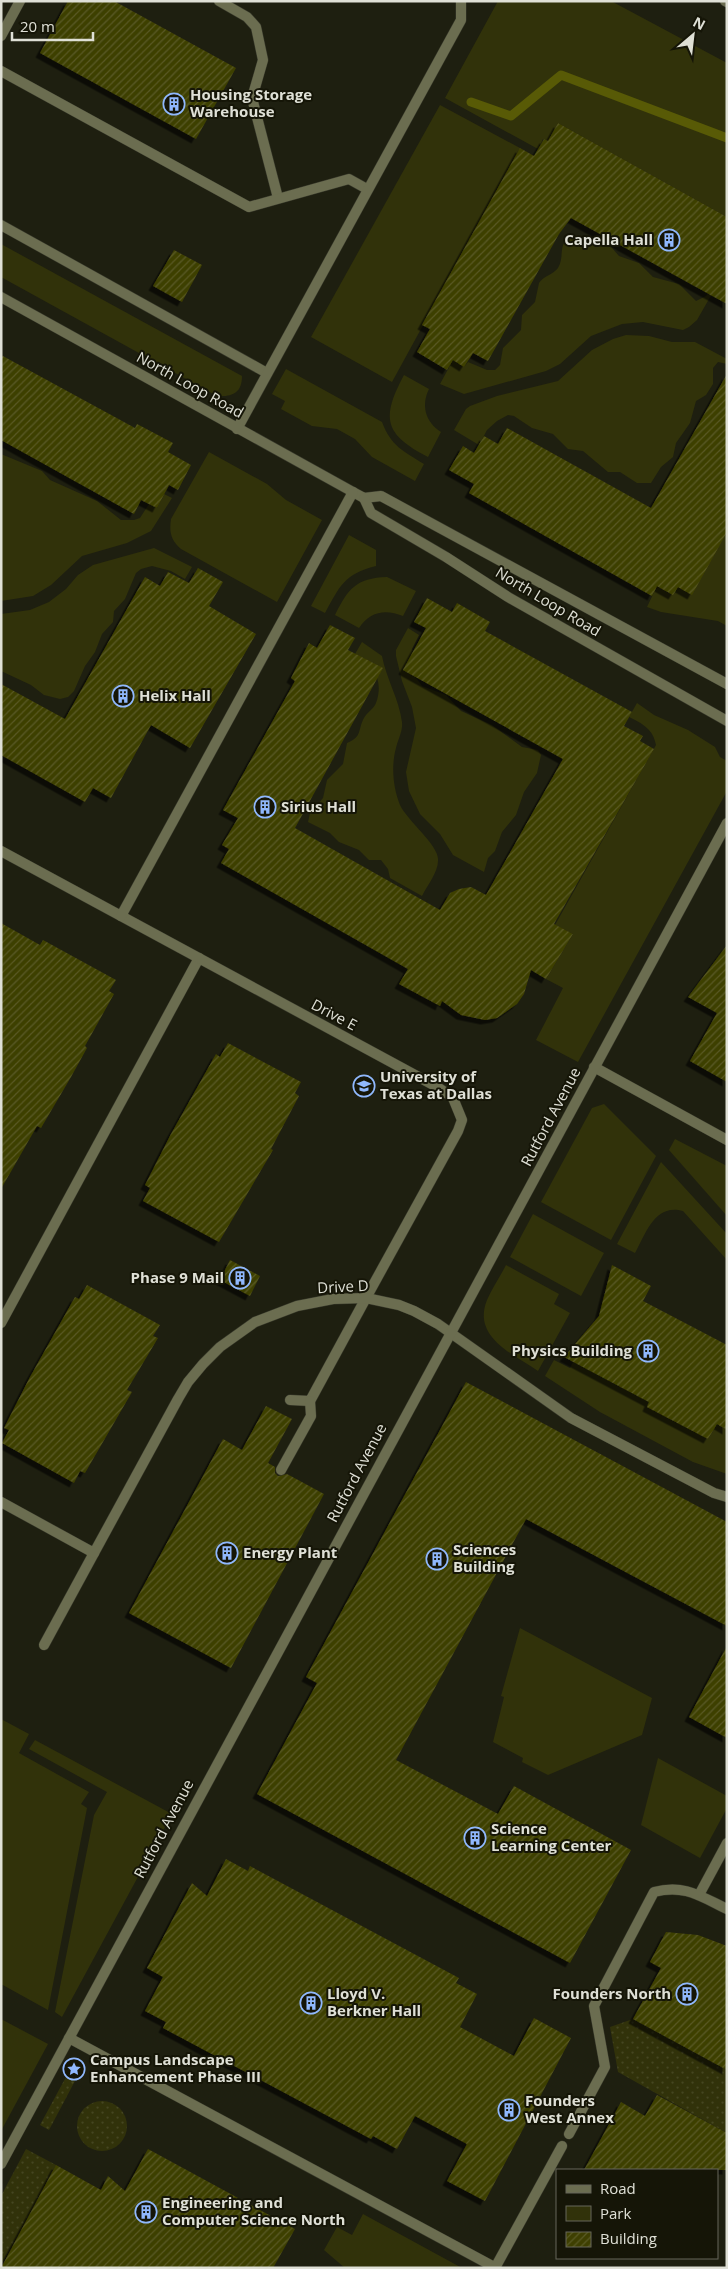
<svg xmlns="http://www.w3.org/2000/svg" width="728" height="2269" font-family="'Open Sans',sans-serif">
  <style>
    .green { fill: #31320a }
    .garden { fill: url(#garden-dots) }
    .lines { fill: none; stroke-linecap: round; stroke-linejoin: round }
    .stream { stroke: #585a06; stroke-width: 9 }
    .building { fill: url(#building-hatch); filter: url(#shadow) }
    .lane-casing { stroke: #393a2c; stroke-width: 11 }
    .street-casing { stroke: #393a2c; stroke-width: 11 }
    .lane { stroke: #6b6d50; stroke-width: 10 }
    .street { stroke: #6b6d50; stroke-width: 10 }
    .labels { text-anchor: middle; stroke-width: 4; stroke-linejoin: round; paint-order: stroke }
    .poi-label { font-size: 15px; font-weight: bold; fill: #dfe0d6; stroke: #151507; text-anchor: start }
    .street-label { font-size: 15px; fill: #dfe0d6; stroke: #151507 }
  </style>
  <defs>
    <pattern id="garden-dots" width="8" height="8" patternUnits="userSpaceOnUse" patternTransform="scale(1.25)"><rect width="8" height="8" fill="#31320a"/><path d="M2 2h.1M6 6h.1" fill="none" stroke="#454621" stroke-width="1.8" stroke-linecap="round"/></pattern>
    <pattern id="building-hatch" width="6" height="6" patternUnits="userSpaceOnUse" patternTransform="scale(1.25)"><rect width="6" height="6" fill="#3e3f01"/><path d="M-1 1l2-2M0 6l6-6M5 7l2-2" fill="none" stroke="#595a25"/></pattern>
    <filter id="shadow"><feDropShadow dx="-4.5" dy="4.5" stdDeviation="0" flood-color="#0009"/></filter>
  </defs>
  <rect width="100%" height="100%" fill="#1e1f10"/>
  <g class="green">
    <path d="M498 1H611L727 63V217L558 123 548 141 543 139 538 149 445 98Z"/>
    <path d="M440 105 520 148 392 382 311 337Z"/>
    <path d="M578 235 606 241 619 256 639 263 653 277 679 284 696 301 706 296 711 290 713 292 697 320 689 327 683 330 643 322 622 324 591 336 560 364 546 371 464 394 440 384 453 360 464 367 468 362 487 370H495L500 365 503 348 521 330 522 315 535 302 539 283C543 276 553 275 558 268 566 255 555 239 578 235Z"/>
    <path d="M1 244 242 376C242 393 232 397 217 396L1 277Z"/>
    <path d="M626 335 649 336 672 342H695L727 359V364L718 362 713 368V384L706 395 696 401 690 423 676 443 673 457 661 467 651 483H637L620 472H608L583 451 568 449 553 434 532 428 514 416 508 415 497 421 487 430 479 445 454 430 466 409 470 406 497 396 558 381 592 350 613 339Z"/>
    <path d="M286 369 382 422C391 446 403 451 424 464L415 481 372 457 355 439 337 429 312 426 281 409 285 401 272 394Z"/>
    <path d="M404 375 429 389C421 405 425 422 441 432L428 457C384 434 381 418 404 375Z"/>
    <path d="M209 452 267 484 286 500 322 520 277 602 181 549C171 540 169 533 171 519Z"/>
    <path d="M1 454 42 471 50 480 97 501 121 520H134L140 518 149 504 157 508 164 494 172 498 151 531 127 543 82 556 51 585 33 596 1 601Z"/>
    <path d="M727 532V626L718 621 661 612 647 607 657 586 678 587Z"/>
    <path d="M349 535 376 550V566C344 574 340 586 325 613L311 606Z"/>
    <path d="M154 548 192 567 185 579 171 571 152 566 141 569 136 573 125 599 114 611 113 622 102 634 95 652 85 666 74 691 68 697 60 699 44 695 31 685 1 671V614L30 610 49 602 66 589 78 575 93 565Z"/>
    <path d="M387 577 416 591 403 616C386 609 370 611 359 628L335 615C348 589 356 578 387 577Z"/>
    <path d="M408 628 419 635 412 649 415 654 412 672 422 686 446 695 461 711 492 725 522 747 538 750 541 755 537 773 524 792 516 815 502 832 495 851 488 858 484 872 453 855 440 834 420 814 409 791 406 772 416 728 412 707 402 681 396 656V650Z"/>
    <path d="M362 642 382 656C386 678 399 699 402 722 403 731 398 739 396 748 391 766 393 788 400 805 408 822 440 846 438 861 438 872 427 886 422 896L390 878 388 869 381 860H369L359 850 339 842 330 833 308 822 310 813 323 798 327 780 343 764 347 743C363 736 357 731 364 718 367 712 374 709 376 703 384 681 374 664 355 654Z"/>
    <path d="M637 703 654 715 688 730 715 747 720 757 727 761V791L578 1062 536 1040 563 988 546 979 573 934 555 925 656 745C653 729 643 724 629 717Z"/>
    <path d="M604 1104 656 1156 611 1240 541 1202 592 1108Z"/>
    <path d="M675 1139 727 1166V1216L669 1150Z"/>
    <path d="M661 1162 727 1234V1260L683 1211C655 1203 646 1233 635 1253L617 1244Z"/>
    <path d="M533 1214 604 1253 581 1296 510 1257Z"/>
    <path d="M506 1265 559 1294 554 1304 570 1313 538 1371C513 1354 472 1337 487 1300 492 1288 500 1277 506 1265Z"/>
    <path d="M554 1360 570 1368 573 1362 649 1402 647 1407 708 1439 717 1424 727 1430V1474L693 1462 600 1412 545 1376Z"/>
    <path d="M520 1628 652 1698 642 1735 548 1775 522 1762 523 1758 493 1742 504 1697 501 1696Z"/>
    <path d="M1 1719 29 1734 19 1753 89 1792 81 1804 87 1808 48 2010 1 1984Z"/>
    <path d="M35 1740 172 1814 62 2017 55 2012 94 1815 107 1792 29 1749Z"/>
    <path d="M658 1758 727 1796V1808L700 1858 641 1825Z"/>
    <path d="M1 2019 48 2044 1 2131Z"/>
    <path d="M363 2214 462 2268H345L324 2250 337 2227 352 2235Z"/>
  </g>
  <g class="garden">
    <path d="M633 2019 727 2070V2133L618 2072 610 2027Z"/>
    <path d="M78 2061 84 2064 49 2130 40 2125 73 2064Z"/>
    <circle cx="102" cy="2126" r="25"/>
    <path d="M26 2149 56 2165 1 2266V2196Z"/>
  </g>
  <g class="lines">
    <path class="stream" d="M471 102 511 116 561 75 727 138"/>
  </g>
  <g class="building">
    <path d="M68 1H114L236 68 196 139 40 53Z"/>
    <path d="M558 123 727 217V304L571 218 559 234 488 361 473 353 464 367 453 360 447 370 417 352 430 329 422 325 520 148 534 156 544 139 548 141Z"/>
    <path d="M174 250 202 265 182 302 153 286Z"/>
    <path d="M1 355 135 428 137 424 173 443 168 452 191 465 178 490 169 485 157 508 141 500 134 514 1 440Z"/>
    <path d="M727 374V532L692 595 678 587 673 595 657 586 652 596 469 493 474 484 449 470 463 446 474 453 484 436 498 444 507 428 651 508Z"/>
    <path d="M198 568 223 582 209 606 256 634 190 748 151 725 111 798 93 788 85 802 1 755V684L65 719 145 577 160 586 168 572 189 583Z"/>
    <path d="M427 598 452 612 457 603 490 622 485 631 632 712 624 726 643 736 640 741 654 749 554 924 573 934 546 979 531 970 524 994 517 1004 497 1018 485 1020 461 1015 442 1001 440 1006 399 984 408 969 221 863 229 849 222 845 238 818 223 810 295 681 291 678 309 643 317 648 330 625 355 638 348 650 383 668 295 828 440 910 450 893 459 889 471 887 486 895 563 759 403 670 426 628 414 622Z"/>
    <path d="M1 923 40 945 43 940 116 980 109 991 114 994 85 1046 87 1048 71 1077 41 1128 37 1126 1 1189Z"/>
    <path d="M727 945V1082L690 1061 717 1013 688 997Z"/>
    <path d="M228 1043 301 1082 295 1093 299 1096 271 1149 273 1150 219 1242 143 1201 150 1188 145 1185 171 1134 216 1054 220 1057Z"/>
    <path d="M230 1260 260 1276 250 1296 220 1280Z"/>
    <path d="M612 1265 651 1286 643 1301 727 1345V1430L717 1424 708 1439 647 1407 649 1402 564 1357 599 1316Z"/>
    <path d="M87 1285 160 1325 153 1336 158 1338 127 1390 132 1392 85 1473 80 1471 74 1483 2 1443 9 1430 4 1428 30 1377 75 1297 79 1299Z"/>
    <path d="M466 1382 727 1522V1626L526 1519 396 1760 498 1814 514 1786 631 1850 570 1963 257 1794 317 1683 306 1677Z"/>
    <path d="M266 1406 292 1419 268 1463 275 1467V1473L278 1476 287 1474 324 1494 231 1668 129 1613 223 1439 242 1450Z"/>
    <path d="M727 1646V1738L689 1717Z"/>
    <path d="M226 1859 248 1871 250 1866 459 1978 456 1983 477 1994 460 2027 514 2056 534 2018 571 2038 485 2201 447 2181 467 2144 415 2116 397 2149 373 2136 371 2139 163 2028 166 2022 145 2011 163 1977 147 1968 175 1915 192 1883 207 1896Z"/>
    <path d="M666 1932 698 1935 727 1946V2070L633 2019 661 1968 650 1962Z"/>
    <path d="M657 2095 727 2133V2170H584L621 2102 645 2116Z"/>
    <path d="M148 2149 295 2229 273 2268H1L56 2165 101 2190 108 2176 125 2191Z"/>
  </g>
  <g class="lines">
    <g class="lane-casing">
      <g id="lane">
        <path d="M219 1 247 17 256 27 263 60 252 98 278 198"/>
        <path d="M725 1 727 2"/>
        <path d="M1 36 20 1"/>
        <path d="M1 71 249 207 349 179 367 189"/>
        <path d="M1 225 267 373"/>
        <path d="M237 429 461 20V1"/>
        <path d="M1 1323 199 958"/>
        <path d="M290 1400 310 1401 366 1298"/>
        <path d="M281 1470 311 1416 310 1401"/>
        <path d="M44 1645 94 1553"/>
      </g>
    </g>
    <g class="street-casing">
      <g id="street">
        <path d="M1 297 353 492 364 498 381 496 727 684"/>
        <path d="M364 498 371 513 446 557 508 597 727 721"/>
        <path d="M1 851 439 1088 453 1098 462 1120 458 1131 366 1298"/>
        <path d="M121 916 353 492"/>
        <path d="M594 1067 727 1140"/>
        <path d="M1 1502 94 1553 178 1399 188 1382 203 1364 220 1347 255 1322 297 1306 333 1299 366 1298 399 1305 414 1311 438 1324 571 1418 714 1493 727 1497"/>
        <path d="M699 1895 727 1843"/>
        <path d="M69 2038 496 2268"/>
        <path d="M569 2134 605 2067 594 2006 654 1892C684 1884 700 1896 727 1909"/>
        <path d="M1 2164 727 823"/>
        <path d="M495 2268 562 2146"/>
      </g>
    </g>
    <use href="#lane" class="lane"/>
    <use href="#street" class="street"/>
  </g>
  <defs>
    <g id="building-ring" transform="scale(1.125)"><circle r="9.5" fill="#151507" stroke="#90b8fd" stroke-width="1.5"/><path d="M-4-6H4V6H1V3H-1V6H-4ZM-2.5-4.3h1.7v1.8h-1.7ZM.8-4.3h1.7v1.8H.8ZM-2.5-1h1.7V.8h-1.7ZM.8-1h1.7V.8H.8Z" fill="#90b8fd"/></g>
    <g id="university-ring" transform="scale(1.125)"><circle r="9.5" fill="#151507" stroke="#90b8fd" stroke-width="1.5"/><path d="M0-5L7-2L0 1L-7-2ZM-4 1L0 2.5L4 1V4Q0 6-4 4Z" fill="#90b8fd"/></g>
    <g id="sight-ring" transform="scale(1.125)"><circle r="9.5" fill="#151507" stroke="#90b8fd" stroke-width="1.5"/><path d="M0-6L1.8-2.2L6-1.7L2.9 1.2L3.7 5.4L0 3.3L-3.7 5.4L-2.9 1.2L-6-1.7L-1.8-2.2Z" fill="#90b8fd"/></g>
  </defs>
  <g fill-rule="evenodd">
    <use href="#building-ring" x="174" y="104"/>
    <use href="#building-ring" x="669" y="240"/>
    <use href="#building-ring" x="123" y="696"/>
    <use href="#building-ring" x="265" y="807"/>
    <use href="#university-ring" x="364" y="1086"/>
    <use href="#building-ring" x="240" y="1278"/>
    <use href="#building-ring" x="648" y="1351"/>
    <use href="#building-ring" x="227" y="1553"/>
    <use href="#building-ring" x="437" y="1559"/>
    <use href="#building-ring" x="475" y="1838"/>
    <use href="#building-ring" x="687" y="1994"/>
    <use href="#building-ring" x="311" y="2003"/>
    <use href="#sight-ring" x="74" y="2069"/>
    <use href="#building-ring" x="509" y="2110"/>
    <use href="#building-ring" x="146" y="2212"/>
  </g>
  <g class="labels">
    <g class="poi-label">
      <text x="190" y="100">Housing Storage<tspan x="190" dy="17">Warehouse</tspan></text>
      <text x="653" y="245" text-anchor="end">Capella Hall</text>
      <text x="139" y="701">Helix Hall</text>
      <text x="281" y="812">Sirius Hall</text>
      <text x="380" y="1082">University of<tspan x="380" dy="17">Texas at Dallas</tspan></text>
      <text x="224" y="1283" text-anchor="end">Phase 9 Mail</text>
      <text x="632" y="1356" text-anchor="end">Physics Building</text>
      <text x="453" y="1555">Sciences<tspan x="453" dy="17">Building</tspan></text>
      <text x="243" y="1558">Energy Plant</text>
      <text x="491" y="1834">Science<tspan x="491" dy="17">Learning Center</tspan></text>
      <text x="327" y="1999">Lloyd V.<tspan x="327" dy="17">Berkner Hall</tspan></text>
      <text x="671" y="1999" text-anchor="end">Founders North</text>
      <text x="90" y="2065">Campus Landscape<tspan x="90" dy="17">Enhancement Phase III</tspan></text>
      <text x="525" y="2106">Founders<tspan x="525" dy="17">West Annex</tspan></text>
      <text x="162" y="2208">Engineering and<tspan x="162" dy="17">Computer Science North</tspan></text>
    </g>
    <g class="street-label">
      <text transform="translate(190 385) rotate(29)" y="5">North Loop Road</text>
      <text transform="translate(548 602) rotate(31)" y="5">North Loop Road</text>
      <text transform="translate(334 1015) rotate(28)" y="5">Drive E</text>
      <text transform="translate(551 1117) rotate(-62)" y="5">Rutford Avenue</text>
      <text transform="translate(343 1287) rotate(-3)" y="5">Drive D</text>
      <text transform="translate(357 1473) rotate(-62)" y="5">Rutford Avenue</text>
      <text transform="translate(164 1829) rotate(-62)" y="5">Rutford Avenue</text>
    </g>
  </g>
  <rect width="728" height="2269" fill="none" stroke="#dfe0d6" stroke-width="5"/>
  <rect x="556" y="2169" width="162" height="90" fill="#151507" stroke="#66665a"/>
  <rect x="566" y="2185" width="25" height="8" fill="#6b6d50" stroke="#66665a"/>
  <text x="600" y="2194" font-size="15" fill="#dfe0d6">Road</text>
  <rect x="566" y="2206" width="25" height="15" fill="#31320a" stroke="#66665a"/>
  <text x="600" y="2219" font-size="15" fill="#dfe0d6">Park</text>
  <rect x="566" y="2232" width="25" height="15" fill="url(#building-hatch)" stroke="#66665a"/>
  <text x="600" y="2244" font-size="15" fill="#dfe0d6">Building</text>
  <g transform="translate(693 35) rotate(28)" stroke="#151507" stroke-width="4" paint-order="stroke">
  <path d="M0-4L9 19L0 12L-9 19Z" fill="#dfe0d6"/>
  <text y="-8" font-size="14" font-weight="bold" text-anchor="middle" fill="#dfe0d6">N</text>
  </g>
  <path d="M12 32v8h81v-8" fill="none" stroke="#dfe0d6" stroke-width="2.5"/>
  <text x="20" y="32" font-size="15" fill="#dfe0d6" stroke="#151507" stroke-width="4" paint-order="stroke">20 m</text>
</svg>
